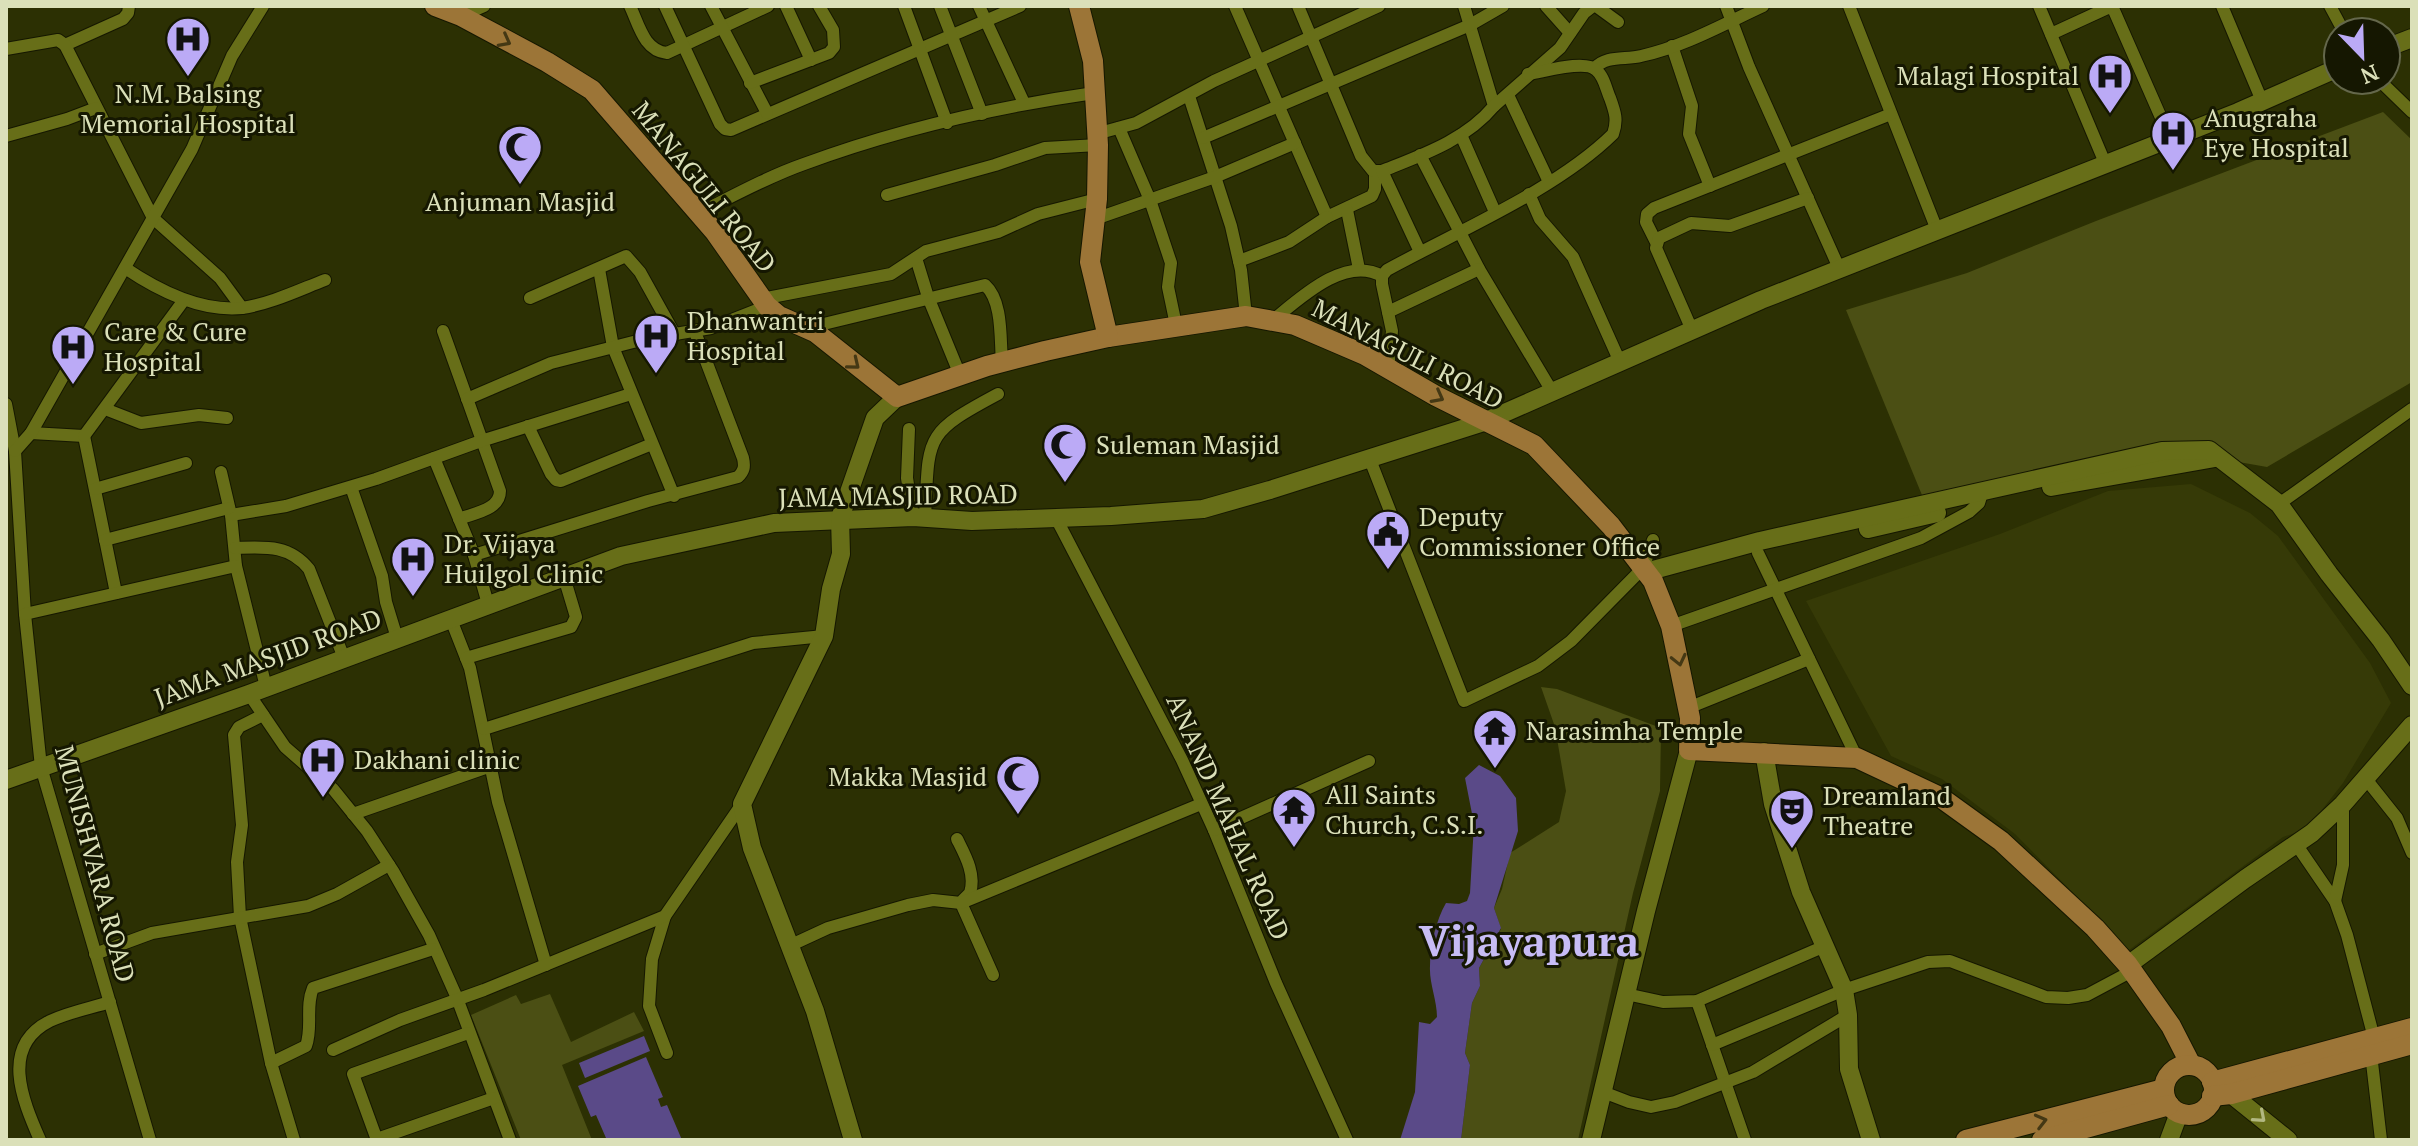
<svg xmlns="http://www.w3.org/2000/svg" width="2418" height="1146" font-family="'PT Serif',serif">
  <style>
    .built { fill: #363a07 }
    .green { fill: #4b4f14 }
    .water { fill: #5a4a88 }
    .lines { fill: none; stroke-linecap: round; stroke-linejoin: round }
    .street-casing { stroke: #151701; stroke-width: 14 }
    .secondary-casing { stroke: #151701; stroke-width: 20 }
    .primary-casing { stroke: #151701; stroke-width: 22 }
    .street { stroke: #676e18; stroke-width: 12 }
    .secondary { stroke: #676e18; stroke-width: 18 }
    .primary { stroke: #9c7537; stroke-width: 20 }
    .oneway { stroke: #443814 }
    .oneway2 { stroke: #b2b881 }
    .labels { text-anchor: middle; stroke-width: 6; stroke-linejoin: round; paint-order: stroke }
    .poi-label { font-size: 26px; fill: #dbe0b9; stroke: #151701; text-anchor: start }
    .street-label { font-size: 26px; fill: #dbe0b9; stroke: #151701 }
    .town-label { font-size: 42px; font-weight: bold; fill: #c7bcf5; stroke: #151701 }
  </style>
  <rect width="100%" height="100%" fill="#2c3003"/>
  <path class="built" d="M2191 484 2250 513 2278 536 2370 663 2391 703 2343 783 2307 829 2283 837 2129 950 2015 834 1942 779 1891 756 1806 601 2000 534 2108 491Z"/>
  <g class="green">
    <path d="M2383 112 2412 140V382L2267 467 2199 455 1924 500 1846 310 1967 273 2096 221Z"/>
    <path d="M1541 687 1557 689 1661 728 1660 791 1633 893 1578 1140H1461L1470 1065 1465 1053 1472 1003 1480 986 1479 968 1501 929 1494 908 1502 889 1510 853 1559 822 1566 791 1555 727Z"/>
    <path d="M550 994 571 1042 634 1012 644 1031 562 1065 592 1140H521L471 1015 516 995 521 1004Z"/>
  </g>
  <g class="water">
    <path d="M1479 765 1500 776 1516 798 1518 831 1494 908 1501 928 1479 968 1480 986 1472 1003 1465 1053 1470 1065 1461 1140H1400L1415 1092 1419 1022 1430 1024 1437 1017C1437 1000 1429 983 1430 966 1430 946 1436 920 1446 903L1459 904 1467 901 1470 893 1474 824 1465 778Z"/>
    <path d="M644 1036 650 1051 585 1078 579 1063Z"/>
    <path d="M646 1057 663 1097 658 1099 661 1107 667 1105 682 1140H603L606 1138 596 1115 591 1117 578 1086Z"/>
  </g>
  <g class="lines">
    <g class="street-casing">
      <g id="street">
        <path d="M630 6C639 25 644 51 667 53L768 6"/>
        <path d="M665 6 720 124 725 129 731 130 1020 6"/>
        <path d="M711 6 767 113"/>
        <path d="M786 6 811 60"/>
        <path d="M904 6 947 123"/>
        <path d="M940 6 982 114"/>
        <path d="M979 6 1024 103"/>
        <path d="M1235 6 1327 217 1372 196 1375 189V171"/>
        <path d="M1298 6 1361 156 1373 171H1382C1422 155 1466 140 1494 106L1464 6"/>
        <path d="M1546 6 1570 33"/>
        <path d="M1596 6 1618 22"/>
        <path d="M1726 6 1749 67 1839 268"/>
        <path d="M1849 6 1937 230"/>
        <path d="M2039 6 2105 163"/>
        <path d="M2222 6 2262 101"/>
        <path d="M2330 6 2344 32"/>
        <path d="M461 16 484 6"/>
        <path d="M2051 34 2112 6 2170 138"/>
        <path d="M65 45 123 19 128 13 129 6"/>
        <path d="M1672 46 1692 106 1689 134 1710 186"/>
        <path d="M6 49 58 40 65 45 153 218 220 278 242 308"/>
        <path d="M1595 68C1606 55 1626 60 1641 56 1683 47 1724 24 1763 6"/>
        <path d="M2379 80 2412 112"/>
        <path d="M750 83 829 53 834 47 833 30 819 6"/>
        <path d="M1508 95 1549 182"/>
        <path d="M1189 96 1231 226 1241 270 1246 316"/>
        <path d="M1494 106 1560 48 1584 13 1593 6"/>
        <path d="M1119 128 1150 200 1171 263 1168 287 1176 325"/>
        <path d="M1096 134 1136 123 1214 81 1379 6"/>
        <path d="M1461 135 1495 212"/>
        <path d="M6 136 67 119 96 108"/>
        <path d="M1203 138 1470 25 1503 6"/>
        <path d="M1420 155 1479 269 1553 393"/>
        <path d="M1382 171 1420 252"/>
        <path d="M1529 194 1540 219 1573 257 1620 362"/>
        <path d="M887 195 995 165 1045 148 1098 145"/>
        <path d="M1347 210 1359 269"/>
        <path d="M699 213C733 196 767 177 804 164 896 130 996 107 1094 93"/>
        <path d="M1095 219 1215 177 1295 143"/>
        <path d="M1656 242 1646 222 1647 214 1654 208 1891 114"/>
        <path d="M916 258 928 297 960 375"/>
        <path d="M1239 261 1289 242 1327 217"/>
        <path d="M125 268C159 291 200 312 242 308 270 304 299 290 325 280"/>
        <path d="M599 269 613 347 674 496"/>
        <path d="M530 298 626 256 640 272 675 335"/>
        <path d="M761 299 891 274 926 251 998 232 1038 214 1097 199"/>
        <path d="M1388 312 1479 269"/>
        <path d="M1272 321C1300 298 1345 255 1382 276"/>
        <path d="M807 328 985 285C1003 301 1000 339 1002 362"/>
        <path d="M1692 330 1656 248 1659 238 1691 223 1730 226 1808 198"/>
        <path d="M443 331 500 491C500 510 474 513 459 519"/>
        <path d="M1388 369 1392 331 1382 284V276L1387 270C1458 231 1556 190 1613 134 1618 120 1615 112 1610 98 1606 89 1604 76 1596 70 1585 59 1543 72 1528 74"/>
        <path d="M467 399 551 363 645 339 711 328 767 306"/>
        <path d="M6 404 15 451 25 614 41 767 150 1140"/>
        <path d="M105 409 141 423 199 415 227 418"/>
        <path d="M528 426 551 474 556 480 561 481 652 444"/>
        <path d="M909 429 907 478 913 517"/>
        <path d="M31 433 84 436 116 593"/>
        <path d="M84 436 184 300"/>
        <path d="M15 451 31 433 192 149 232 56 263 6"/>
        <path d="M1369 457 1464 701 1538 666 1571 641 1643 568 1653 540"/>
        <path d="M434 458 474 555 488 604"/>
        <path d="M221 472 231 515 236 566 266 687"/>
        <path d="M351 487 382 576 386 602 397 638"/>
        <path d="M95 489 186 463"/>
        <path d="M2279 504 2412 409"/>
        <path d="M231 515 286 506 376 479 481 441 631 394"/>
        <path d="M925 518C929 436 923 434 998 394"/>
        <path d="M1056 518 1182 760 1214 830 1276 983 1347 1140"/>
        <path d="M105 540 229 508"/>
        <path d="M235 548C264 547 289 544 309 569L344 658"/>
        <path d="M1758 553 1857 758"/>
        <path d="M474 555 648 501 738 477C744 471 745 467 743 458L695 332"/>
        <path d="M25 614 236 566"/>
        <path d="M450 617 470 668 498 802 546 965"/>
        <path d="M1671 626 1921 538 1969 512 1979 503 1983 490"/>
        <path d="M466 658 571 627 576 617 564 577"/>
        <path d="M249 694 285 747 333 789 367 831 393 871 429 935 457 998 510 1140"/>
        <path d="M1688 708 1809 659"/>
        <path d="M263 715 239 727 234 735 242 825 237 862 240 917 271 1063 294 1140"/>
        <path d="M484 729 753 643 824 636"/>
        <path d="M2366 779 2397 818 2412 853"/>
        <path d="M353 814 491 766"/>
        <path d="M1214 830 1369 761"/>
        <path d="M957 839C965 855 976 874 970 893L963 900"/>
        <path d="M2296 844 2335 901 2347 935 2374 1038"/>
        <path d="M2335 901 2343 865V804"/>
        <path d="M961 903 993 975"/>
        <path d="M665 916 652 959 649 1006 667 1053"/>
        <path d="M789 946 828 928 908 905 933 900 961 903 1201 804"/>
        <path d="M95 954 152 933 308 906 337 894 389 865"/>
        <path d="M1626 994 1663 1002 1697 1001 1825 946"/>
        <path d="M1697 1001 1745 1140"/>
        <path d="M1712 1045 1844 990 1928 962 1950 961 2046 997 2068 998 2087 995 2132 971"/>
        <path d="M333 1050 400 1020 484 990 665 916 742 804"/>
        <path d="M2371 1054 2381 1140"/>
        <path d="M271 1063 306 1046C313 1027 305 1007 313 988L433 949"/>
        <path d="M1603 1092 1629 1102 1651 1107 1675 1102 1753 1072 1848 1015"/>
        <path d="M377 1139 494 1098"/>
        <path d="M40 1140C22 1099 0 1046 50 1021 69 1012 91 1008 110 1002"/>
        <path d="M377 1140 353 1074 468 1033"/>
      </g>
    </g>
    <g class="secondary-casing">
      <g id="secondary">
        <path d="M2386 48 2412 38"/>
        <path d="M2051 487 2215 458"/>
        <path d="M1868 529 1937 513"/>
        <path d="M1646 572 1760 541 2162 451 2209 450 2279 504 2329 574 2381 640 2412 686"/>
        <path d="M1764 752 1773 804 1801 892 1844 990 1848 1015 1849 1069 1871 1140"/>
        <path d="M6 780 249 694 621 556 774 523 913 517 972 521 1111 516 1203 509 1270 490 1484 422 1761 300 2238 112 2338 68"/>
        <path d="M2128 965 2245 879 2312 833 2343 804 2412 725"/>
        <path d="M2231 1094 2288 1140"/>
        <path d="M853 1140 815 1011 752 848 742 804 824 636 831 589 841 554 840 518 875 418 897 397"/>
        <path d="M1591 1140 1646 911 1689 750"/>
        <path d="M2169 1140 2179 1113"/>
      </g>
    </g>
    <g class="primary-casing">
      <g id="primary">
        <path d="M435 6 461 16 547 62 592 90 715 232 767 306 779 316 815 332 897 397 987 366 1045 351 1108 337 1246 316 1295 325 1365 355 1436 396 1534 445 1611 526 1653 581 1671 626 1690 718 1689 750 1857 758 1940 797 2001 841 2095 928 2128 965 2171 1026 2191 1065"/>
        <path d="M1079 6 1093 61 1098 145 1097 199 1090 262 1108 337"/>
        <circle cx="2189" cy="1090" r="25"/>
        <path d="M2212 1082 2412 1028"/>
        <path d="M2212 1096 2231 1094 2412 1044"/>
        <path d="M1966 1140 2164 1089"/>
        <path d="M2042 1140 2169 1105"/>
      </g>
    </g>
    <use href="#street" class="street"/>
    <use href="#secondary" class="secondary"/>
    <use href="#primary" class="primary"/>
  </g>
  <defs><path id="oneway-chevron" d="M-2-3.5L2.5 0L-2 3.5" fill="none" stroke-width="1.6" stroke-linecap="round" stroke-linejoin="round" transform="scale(2)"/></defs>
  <g class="oneway">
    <use href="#oneway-chevron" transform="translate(505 41) rotate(28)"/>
    <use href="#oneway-chevron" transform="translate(854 364) rotate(39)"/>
    <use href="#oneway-chevron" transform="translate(1438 397) rotate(28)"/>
    <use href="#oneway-chevron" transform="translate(1679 660) rotate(77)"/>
    <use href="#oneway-chevron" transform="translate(2041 1121) rotate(-14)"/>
  </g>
  <use class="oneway2" href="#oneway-chevron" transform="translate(2260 1117) rotate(41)"/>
  <defs>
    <g id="hospital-pin" transform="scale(2.3)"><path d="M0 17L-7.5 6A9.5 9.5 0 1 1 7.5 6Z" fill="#bbaaf6" stroke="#151701"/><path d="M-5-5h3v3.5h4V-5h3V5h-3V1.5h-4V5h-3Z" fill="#111"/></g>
    <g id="mosque-pin" transform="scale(2.3)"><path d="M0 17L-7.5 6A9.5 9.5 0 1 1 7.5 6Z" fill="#bbaaf6" stroke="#151701"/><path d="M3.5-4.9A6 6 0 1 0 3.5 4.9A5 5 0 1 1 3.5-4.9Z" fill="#111"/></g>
    <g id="civic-pin" transform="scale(2.3)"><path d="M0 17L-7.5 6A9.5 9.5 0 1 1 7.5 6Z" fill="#bbaaf6" stroke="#151701"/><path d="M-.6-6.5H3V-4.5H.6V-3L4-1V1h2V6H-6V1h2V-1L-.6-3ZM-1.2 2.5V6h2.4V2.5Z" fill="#111"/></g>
    <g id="temple-pin" transform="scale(2.3)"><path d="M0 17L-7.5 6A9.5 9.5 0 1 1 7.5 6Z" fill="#bbaaf6" stroke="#151701"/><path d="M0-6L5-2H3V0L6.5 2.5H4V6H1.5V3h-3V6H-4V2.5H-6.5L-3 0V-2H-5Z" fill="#111"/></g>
    <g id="theatre-pin" transform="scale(2.3)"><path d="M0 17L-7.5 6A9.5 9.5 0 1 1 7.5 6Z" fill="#bbaaf6" stroke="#151701"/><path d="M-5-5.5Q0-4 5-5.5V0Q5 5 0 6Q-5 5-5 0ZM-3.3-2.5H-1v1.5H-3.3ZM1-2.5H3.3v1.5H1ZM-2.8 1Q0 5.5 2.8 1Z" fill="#111"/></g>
  </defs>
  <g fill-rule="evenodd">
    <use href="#hospital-pin" x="188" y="39"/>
    <use href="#hospital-pin" x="2110" y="76"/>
    <use href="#hospital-pin" x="2173" y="133"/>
    <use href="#mosque-pin" x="520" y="147"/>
    <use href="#hospital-pin" x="656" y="336"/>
    <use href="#hospital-pin" x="73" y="347"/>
    <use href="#mosque-pin" x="1065" y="445"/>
    <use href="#civic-pin" x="1388" y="532"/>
    <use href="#hospital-pin" x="413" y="559"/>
    <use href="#temple-pin" x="1495" y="731"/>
    <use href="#hospital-pin" x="323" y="760"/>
    <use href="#mosque-pin" x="1018" y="777"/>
    <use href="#temple-pin" x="1294" y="810"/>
    <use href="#theatre-pin" x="1792" y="811"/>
  </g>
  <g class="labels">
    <g class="poi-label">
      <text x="2079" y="85" text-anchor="end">Malagi Hospital</text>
      <text x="188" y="103" text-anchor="middle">N.M. Balsing<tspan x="188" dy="30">Memorial Hospital</tspan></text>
      <text x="2204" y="127">Anugraha<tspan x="2204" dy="30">Eye Hospital</tspan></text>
      <text x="520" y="211" text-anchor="middle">Anjuman Masjid</text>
      <text x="687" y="330">Dhanwantri<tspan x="687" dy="30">Hospital</tspan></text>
      <text x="104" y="341">Care &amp; Cure<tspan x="104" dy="30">Hospital</tspan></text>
      <text x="1096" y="454">Suleman Masjid</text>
      <text x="1419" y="526">Deputy<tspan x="1419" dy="30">Commissioner Office</tspan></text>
      <text x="444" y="553">Dr. Vijaya<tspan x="444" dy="30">Huilgol Clinic</tspan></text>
      <text x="1526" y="740">Narasimha Temple</text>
      <text x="354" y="769">Dakhani clinic</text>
      <text x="987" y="786" text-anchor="end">Makka Masjid</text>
      <text x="1325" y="804">All Saints<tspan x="1325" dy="30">Church, C.S.I.</tspan></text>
      <text x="1823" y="805">Dreamland<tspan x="1823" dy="30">Theatre</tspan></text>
    </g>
    <g class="street-label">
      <text transform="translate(704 187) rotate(51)" y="9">MANAGULI ROAD</text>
      <text transform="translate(1408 354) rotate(27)" y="9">MANAGULI ROAD</text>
      <text transform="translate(898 496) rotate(-1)" y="9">JAMA MASJID ROAD</text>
      <text transform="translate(268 658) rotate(-20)" y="9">JAMA MASJID ROAD</text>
      <text transform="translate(1228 817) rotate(66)" y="9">ANAND MAHAL ROAD</text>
      <text transform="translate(95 864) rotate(75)" y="9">MUNISHVARA ROAD</text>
    </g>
    <g class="town-label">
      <text x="1529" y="956">Vijayapura</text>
    </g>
  </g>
  <rect width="2418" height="1146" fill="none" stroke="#dbe0b9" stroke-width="16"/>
  <g transform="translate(2362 56) rotate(157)"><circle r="38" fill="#151701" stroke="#64674b" stroke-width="2"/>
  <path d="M0-6L14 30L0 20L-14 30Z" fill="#bbaaf6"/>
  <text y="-12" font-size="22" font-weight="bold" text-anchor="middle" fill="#dbe0b9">N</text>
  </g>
</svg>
